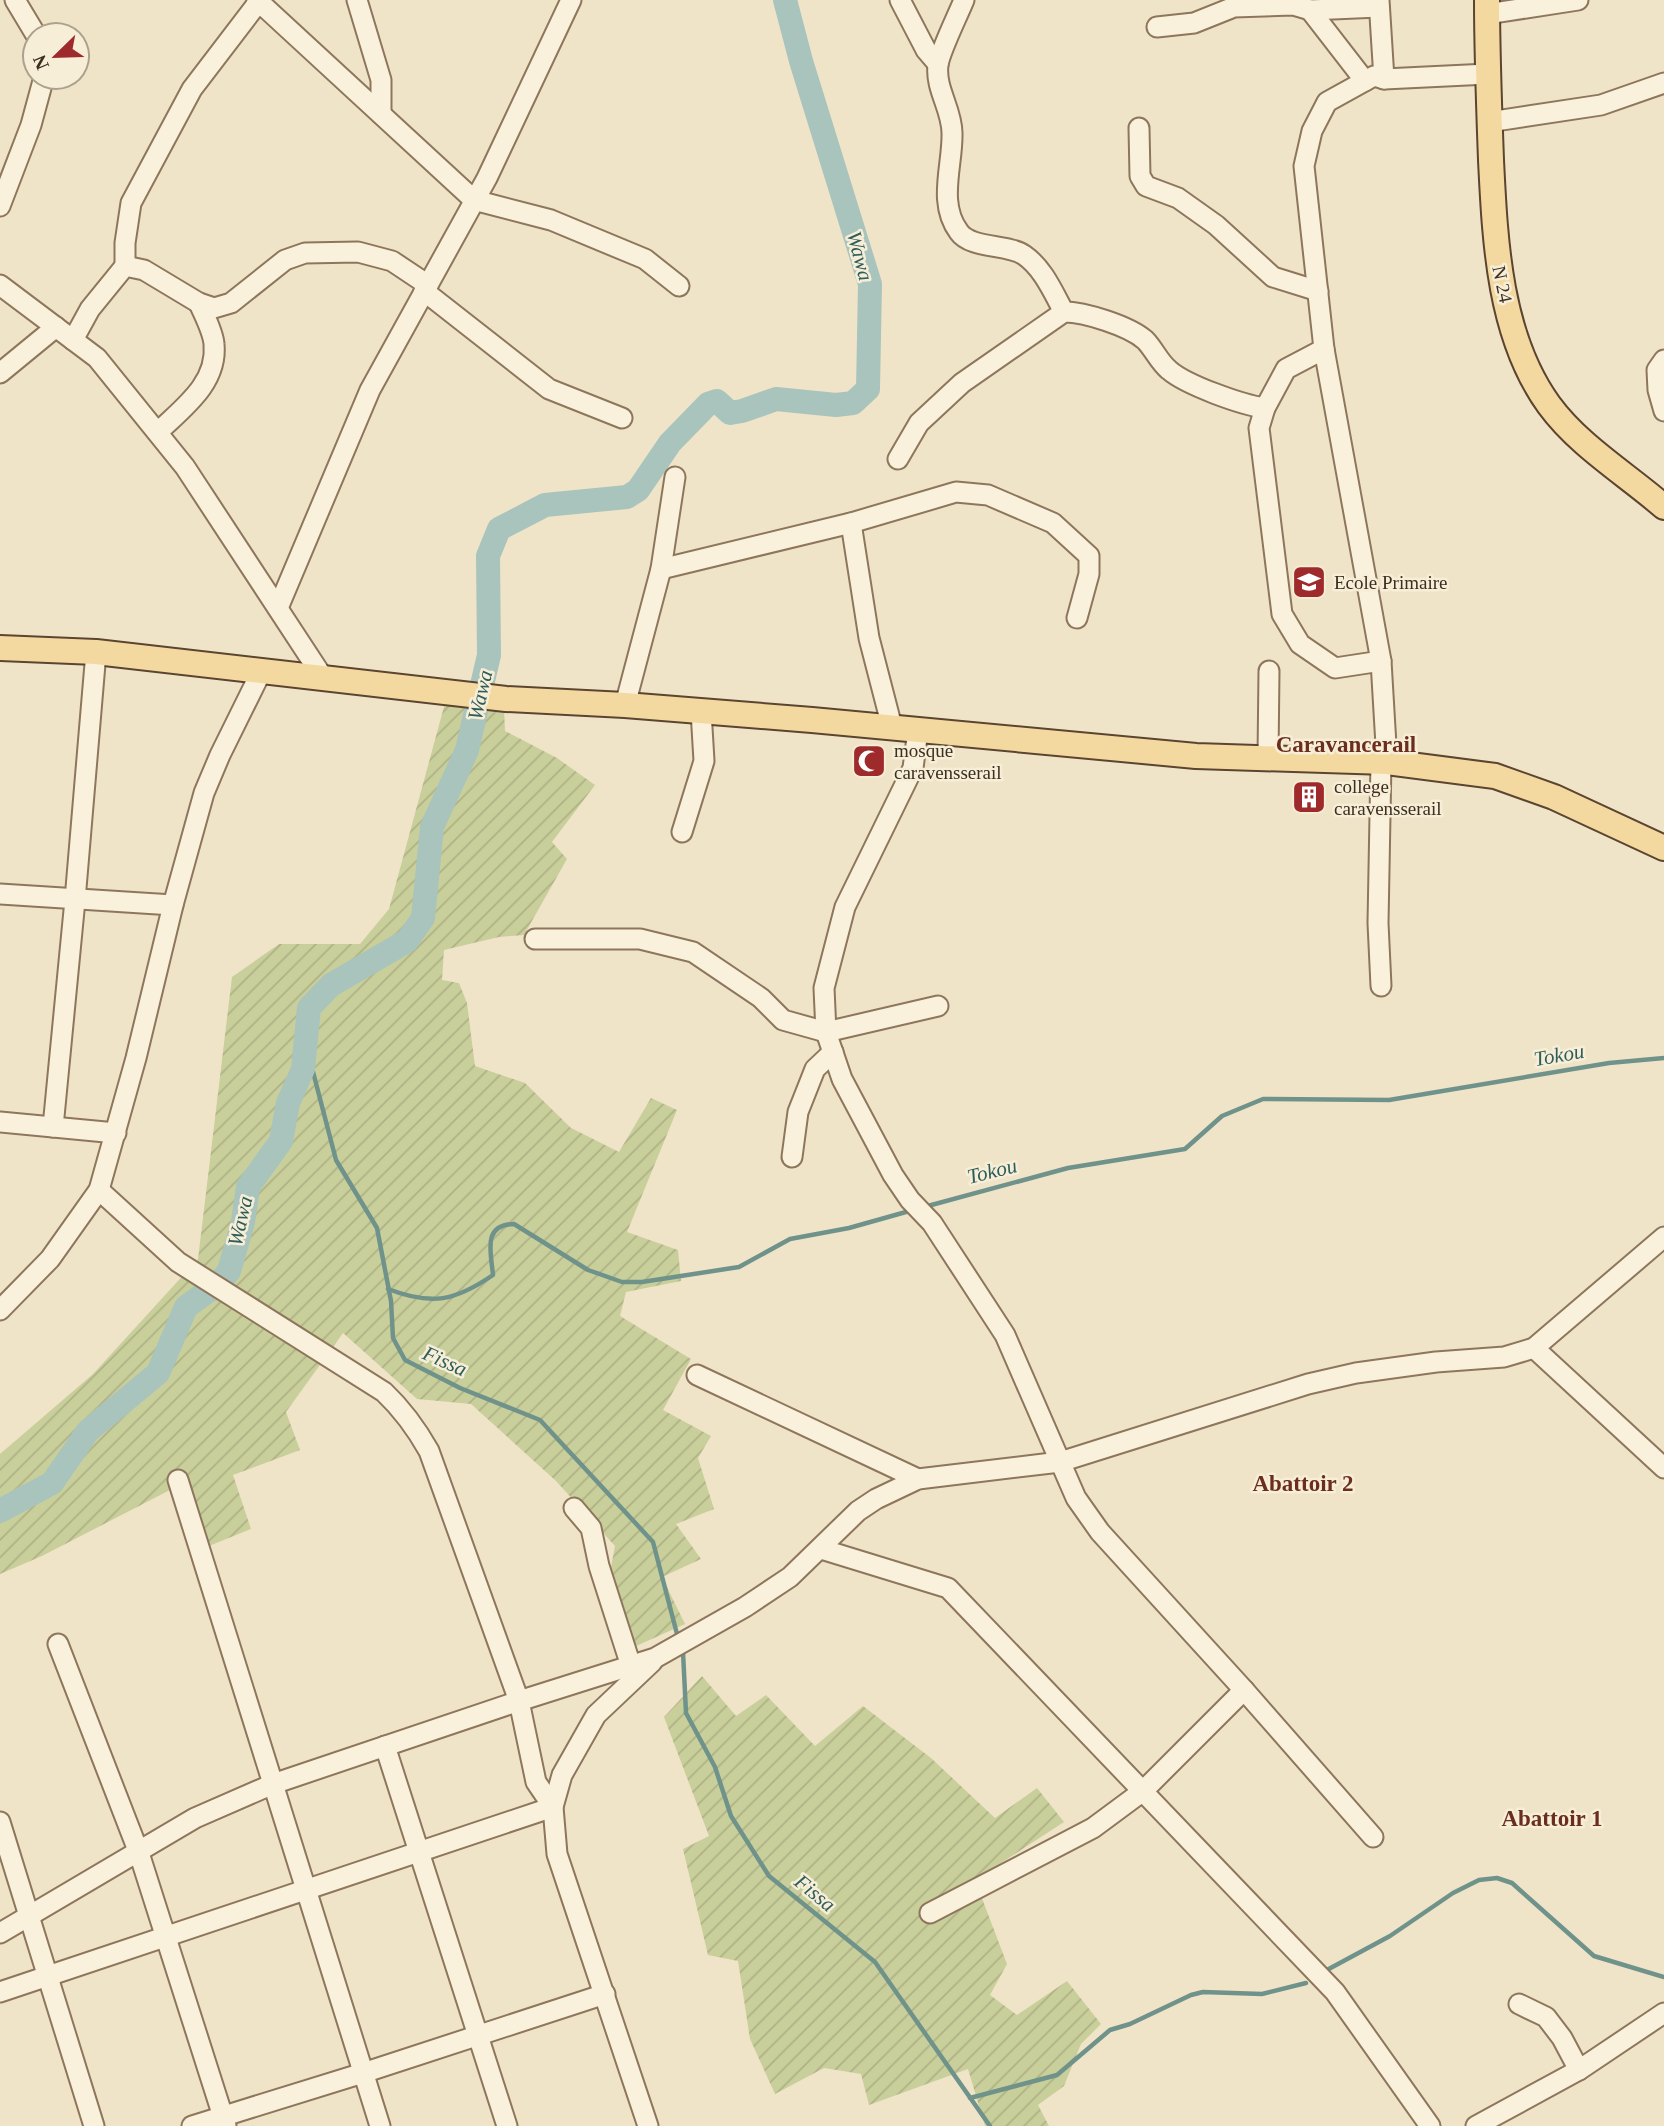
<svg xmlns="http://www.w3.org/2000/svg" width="1664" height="2126" font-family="Georgia,serif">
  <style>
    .garden { fill: url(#garden-furrows) }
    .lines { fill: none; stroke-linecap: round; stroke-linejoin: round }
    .stream { stroke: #6f938a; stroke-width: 4.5 }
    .river { stroke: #a9c4bc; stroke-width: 24 }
    .minor-casing { stroke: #8d765c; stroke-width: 23 }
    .major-casing { stroke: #5b4430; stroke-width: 28 }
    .minor { stroke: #faf1dc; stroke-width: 19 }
    .major { stroke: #f3d9a0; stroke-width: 24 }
    .labels { text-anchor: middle; stroke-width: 5; stroke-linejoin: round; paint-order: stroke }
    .street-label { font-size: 19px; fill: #3d2e20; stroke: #f7eed8 }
    .poi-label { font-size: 19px; fill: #3d2e20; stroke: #f7eed8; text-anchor: start }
    .water-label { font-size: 21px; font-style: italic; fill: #2f5d5a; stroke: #f7eed8 }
    .quarter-label { font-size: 23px; font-weight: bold; fill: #6b2e1e; stroke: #f7eed8 }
  </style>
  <defs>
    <pattern id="garden-furrows" width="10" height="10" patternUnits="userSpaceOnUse" patternTransform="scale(1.75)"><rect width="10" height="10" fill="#c9cf9b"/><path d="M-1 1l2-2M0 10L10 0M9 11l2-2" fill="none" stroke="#aeb285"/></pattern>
  </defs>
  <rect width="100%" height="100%" fill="#f0e4c8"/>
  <g class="garden">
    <path d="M445 703 504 709 505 731 557 758 595 785 552 842 567 859 524 935 499 937 444 950 442 980 459 983 467 1003 475 1066 525 1083 571 1128 619 1152 651 1098 677 1110 627 1232 678 1250 681 1281 626 1292 620 1316 691 1359 663 1410 711 1436 698 1458 714 1509 676 1524 701 1559 662 1577 685 1624 634 1647 611 1567 615 1546 556 1481 471 1404 417 1399 343 1333 286 1412 300 1450 233 1475 251 1529 204 1548 172 1489 42 1556 0 1574V1454L93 1374 198 1259 232 977 279 944H360L389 909Z"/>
    <path d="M702 1676 736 1716 766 1695 815 1746 863 1706 931 1758 995 1818 1037 1788 1064 1822 975 1880 1007 1964 990 1995 1017 2015 1067 1981 1101 2024 1081 2044 1064 2086 1038 2105 1049 2126H985L968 2069 869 2105 861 2074 824 2068 775 2094 750 2039 738 1961 708 1955 683 1849 709 1836 664 1717Z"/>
  </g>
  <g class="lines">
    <g class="stream">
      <path d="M306 1045 336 1160 377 1228 391 1301 393 1338 405 1360 460 1388 540 1420 653 1542 677 1634"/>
      <path d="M924 1207 1068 1168 1185 1149 1222 1116 1263 1099 1389 1100 1609 1063 1664 1058"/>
      <path d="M388 1289C432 1306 455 1301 493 1275 491 1253 482 1224 514 1224L588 1270 622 1282H642L739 1267 790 1239 849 1228 913 1210"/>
      <path d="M683 1652 686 1713 715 1767 731 1816 769 1876 875 1962 990 2126"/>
      <path d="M1325 1971 1390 1936 1453 1893 1479 1880 1497 1878 1512 1883 1594 1956 1664 1977"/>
      <path d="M970 2098 1057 2075 1110 2030 1130 2024 1191 1995 1203 1992 1262 1994 1306 1983"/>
    </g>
    <path class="river" d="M0 1511 52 1483 88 1431 158 1373 186 1307 219 1283 229 1271 243 1222 248 1187 281 1141 288 1103 303 1069 309 1008 331 985 407 941 423 918 432 827 467 750 489 655 488 556 499 529 545 505 627 497 638 490 670 443 708 404 717 401 730 413 742 411 776 399 836 405 853 403 868 389 870 284 801 61 785 0"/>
    <g class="minor-casing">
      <g id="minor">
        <path d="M15 0 36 35"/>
        <path d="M257 0 474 200 551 220 645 259 679 286"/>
        <path d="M357 0 381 80V114"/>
        <path d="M900 0 926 50 938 64"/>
        <path d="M964 0C958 15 940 51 938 65 935 89 952 109 952 133 953 165 937 203 959 232 971 249 1008 244 1024 255 1043 268 1053 292 1064 312"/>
        <path d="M1379 0 1384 79"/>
        <path d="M1310 10 1365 81"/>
        <path d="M1487 14 1578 0"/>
        <path d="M1157 27 1194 23 1234 7 1293 5 1310 10 1379 7"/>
        <path d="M1489 122 1601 105 1664 83"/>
        <path d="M1139 128 1140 176 1146 186 1178 198 1216 225 1273 277 1318 291"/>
        <path d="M0 206 31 125 44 77"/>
        <path d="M125 266V243L131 203 192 89 260 0"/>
        <path d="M0 285 97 358 185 467 324 679"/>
        <path d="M424 291 549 389 622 418"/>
        <path d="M73 340 90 309 125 266 144 270 199 303 214 308 231 303 285 260 305 253 358 252 392 261 428 285"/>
        <path d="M1324 349 1286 369 1265 408 1259 428 1282 614 1300 644 1335 668 1381 661"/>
        <path d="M1664 360 1657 370 1658 390 1664 411"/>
        <path d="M0 373 56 327"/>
        <path d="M158 432C183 408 218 383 214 344 213 331 204 315 199 303"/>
        <path d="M898 459 919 423 962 383 1064 312C1085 312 1129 326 1145 340 1154 349 1159 362 1169 370 1186 385 1242 405 1265 408"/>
        <path d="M851 523 869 638 892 727"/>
        <path d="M661 569 851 523 956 492 988 495 1053 523 1089 556V574L1077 618"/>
        <path d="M278 608 370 390 487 178 571 0"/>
        <path d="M625 705 661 569 675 477"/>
        <path d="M918 730 913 768 845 907 824 988 826 1032 842 1079 893 1175 910 1200 932 1223 1005 1335 1076 1498 1100 1532 1244 1690 1373 1837"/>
        <path d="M1268 757 1269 671"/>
        <path d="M1381 762 1378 923 1381 986"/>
        <path d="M1387 762 1381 661 1324 349 1304 166 1312 131 1327 102 1374 76 1384 79 1488 74"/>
        <path d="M682 832 704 761 701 711"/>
        <path d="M0 894 173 905"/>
        <path d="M535 939H640L693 952 761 998 783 1020 826 1032 938 1006"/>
        <path d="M0 1122 116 1133"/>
        <path d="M53 1127 75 900 96 652"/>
        <path d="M792 1157 798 1112 815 1069 833 1052"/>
        <path d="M0 1310 50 1259 99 1190 136 1058 173 905 204 793 220 755 262 670"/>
        <path d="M1534 1348 1664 1468"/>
        <path d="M697 1375 918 1479"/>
        <path d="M178 1480 380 2126"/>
        <path d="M574 1508 591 1528 599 1566 631 1666"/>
        <path d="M821 1549 948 1588 1335 1992 1430 2126"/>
        <path d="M58 1644 139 1853 226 2126"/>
        <path d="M385 1746 507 2126"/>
        <path d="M0 1822 94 2126"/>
        <path d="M930 1913 1093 1828 1143 1791 1244 1690"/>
        <path d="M0 1933 195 1818 273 1784 519 1701 655 1658 745 1607 790 1577 858 1511 876 1499 918 1479 1060 1462 1308 1384 1356 1373 1436 1362 1504 1357 1534 1348 1664 1237"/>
        <path d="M0 1992 553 1807 536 1782 519 1701 429 1451C416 1428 403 1410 384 1392L178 1262 99 1190"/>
        <path d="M1519 2004 1546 2017 1562 2038 1579 2070"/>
        <path d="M192 2126 363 2073 605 1994"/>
        <path d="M648 2126 557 1854 553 1807 562 1775 596 1715 652 1662"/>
        <path d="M1476 2126 1579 2070 1664 2013"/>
      </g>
    </g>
    <g class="major-casing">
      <g id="major">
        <path d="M1487 0C1487 53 1489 106 1491 160 1495 241 1499 336 1549 405 1579 446 1626 474 1664 507"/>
        <path d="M0 648 96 652 506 699 625 705 812 720 1196 756 1387 762 1495 776 1554 797 1664 848"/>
      </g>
    </g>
    <use href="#minor" class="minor"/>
    <use href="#major" class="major"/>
  </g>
  <defs>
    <g id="school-square" transform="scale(1.75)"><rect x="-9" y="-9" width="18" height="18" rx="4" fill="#9e2a2b" stroke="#f7eed8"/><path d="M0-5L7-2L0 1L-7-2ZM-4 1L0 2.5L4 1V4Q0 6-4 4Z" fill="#fff"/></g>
    <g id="mosque-square" transform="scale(1.75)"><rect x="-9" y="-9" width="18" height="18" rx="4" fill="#9e2a2b" stroke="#f7eed8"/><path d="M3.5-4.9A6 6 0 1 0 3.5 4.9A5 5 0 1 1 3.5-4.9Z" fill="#fff"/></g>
    <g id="building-square" transform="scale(1.75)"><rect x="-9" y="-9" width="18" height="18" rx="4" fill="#9e2a2b" stroke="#f7eed8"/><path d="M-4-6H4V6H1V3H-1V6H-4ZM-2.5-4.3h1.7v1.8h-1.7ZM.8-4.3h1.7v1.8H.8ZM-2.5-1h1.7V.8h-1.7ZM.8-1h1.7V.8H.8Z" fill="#fff"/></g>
  </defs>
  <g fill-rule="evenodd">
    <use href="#school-square" x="1309" y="582"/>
    <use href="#mosque-square" x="869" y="761"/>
    <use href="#building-square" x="1309" y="797"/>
  </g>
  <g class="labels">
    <g class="street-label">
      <text transform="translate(1503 284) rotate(78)" y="7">N 24</text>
    </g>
    <g class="poi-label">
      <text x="1334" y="589">Ecole Primaire</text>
      <text x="894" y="757">mosque<tspan x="894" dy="22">caravensserail</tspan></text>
      <text x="1334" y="793">college<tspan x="1334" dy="22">caravensserail</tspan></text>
    </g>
    <g class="water-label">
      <text transform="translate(860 256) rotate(75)" y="7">Wawa</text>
      <text transform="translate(480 695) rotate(-77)" y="7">Wawa</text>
      <text transform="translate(1559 1055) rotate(-10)" y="7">Tokou</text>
      <text transform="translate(992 1171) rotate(-14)" y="7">Tokou</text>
      <text transform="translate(240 1221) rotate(-77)" y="7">Wawa</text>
      <text transform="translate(445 1361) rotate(24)" y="7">Fissa</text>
      <text transform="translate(815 1893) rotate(39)" y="7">Fissa</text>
    </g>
    <g class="quarter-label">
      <text x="1346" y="752">Caravancerail</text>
      <text x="1303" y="1491">Abattoir 2</text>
      <text x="1552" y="1826">Abattoir 1</text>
    </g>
  </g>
  <g transform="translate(56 56) rotate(247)"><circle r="33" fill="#f7eed8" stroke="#ada18e" stroke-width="2"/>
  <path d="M0-5L12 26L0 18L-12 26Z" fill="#9e2a2b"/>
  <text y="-10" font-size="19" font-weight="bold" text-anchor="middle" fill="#3d2e20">N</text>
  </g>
</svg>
